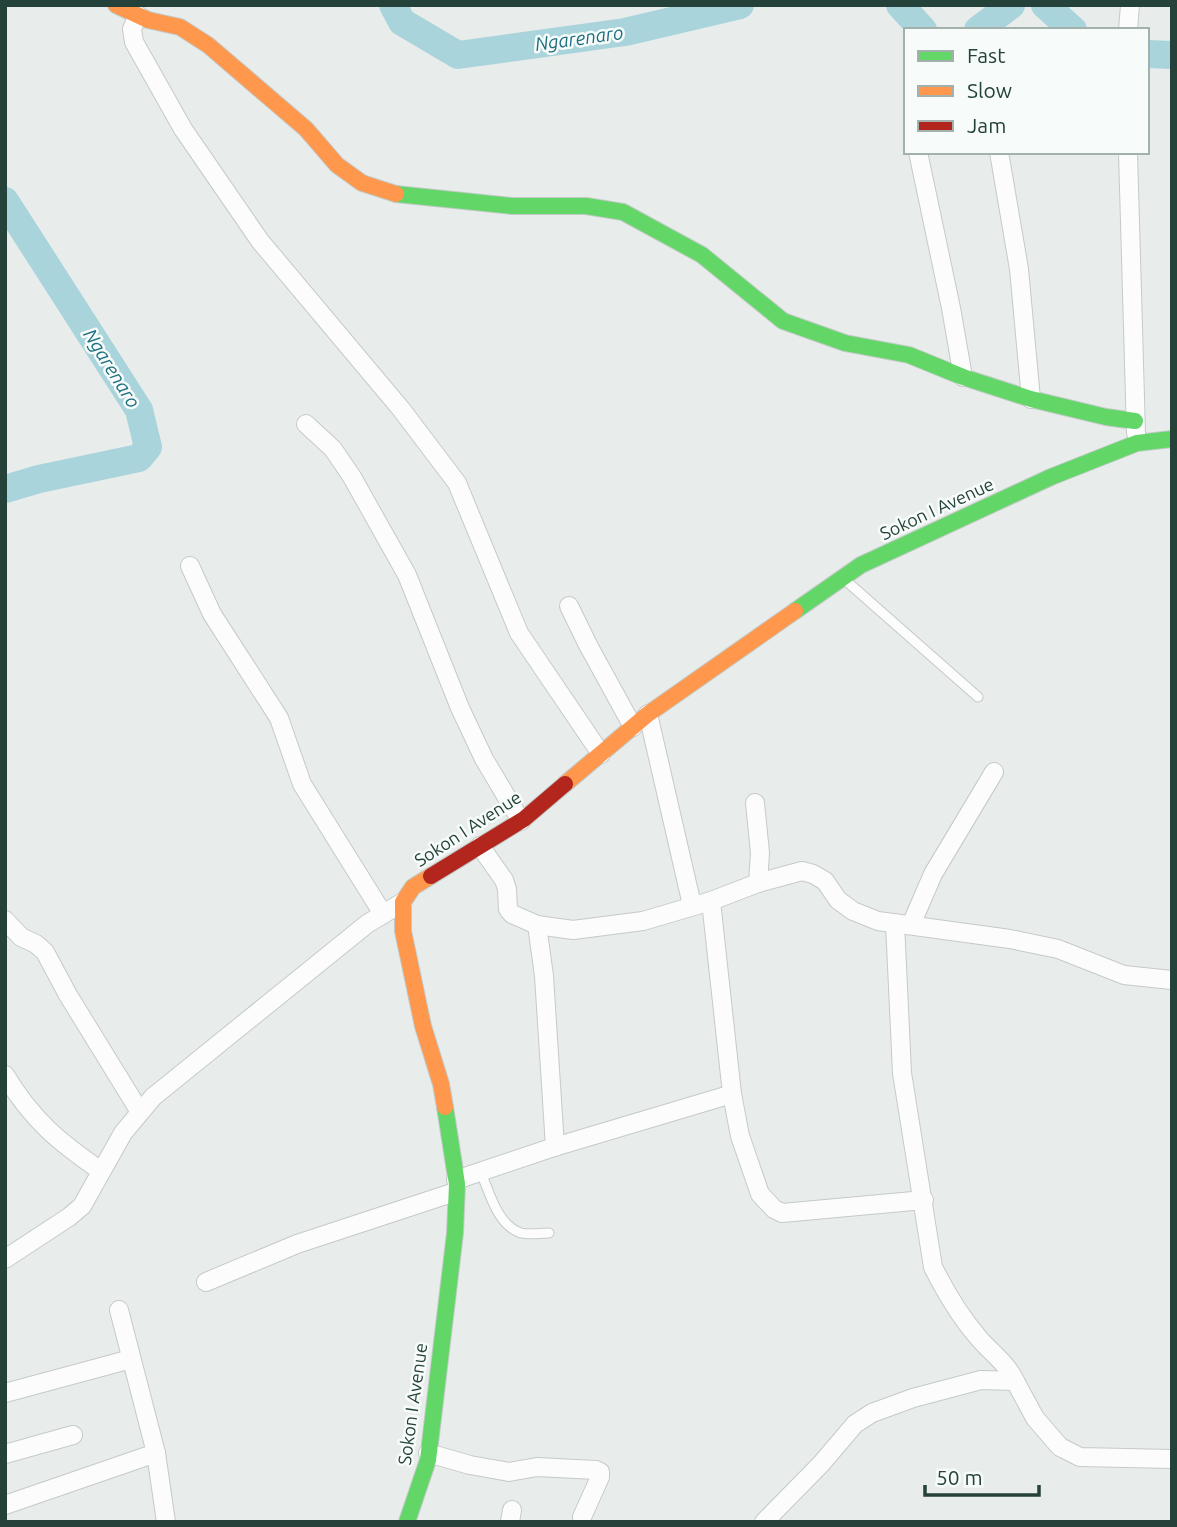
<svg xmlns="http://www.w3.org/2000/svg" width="1177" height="1527" font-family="Ubuntu,sans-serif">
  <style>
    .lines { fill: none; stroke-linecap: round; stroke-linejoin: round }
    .river { stroke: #a9d4db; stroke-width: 28 }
    .lane-casing { stroke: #c5cac8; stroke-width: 11 }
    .street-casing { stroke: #c5cac8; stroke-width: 20 }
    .fast-casing { stroke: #c3cbc8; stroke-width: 18 }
    .slow-casing { stroke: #c3cbc8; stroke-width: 18 }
    .jam-casing { stroke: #c3cbc8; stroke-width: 18 }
    .lane { stroke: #fcfcfc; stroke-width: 9 }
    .street { stroke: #fcfcfc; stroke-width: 18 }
    .fast { stroke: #63d668; stroke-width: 16 }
    .slow { stroke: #ff974d; stroke-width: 16 }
    .jam { stroke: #b3261e; stroke-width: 16 }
    .labels { text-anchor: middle; stroke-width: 5; stroke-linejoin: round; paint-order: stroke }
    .street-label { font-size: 18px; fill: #24423a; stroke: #f7fbf9 }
    .water-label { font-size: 19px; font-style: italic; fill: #1c6f80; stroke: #f7fbf9 }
  </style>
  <rect width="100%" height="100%" fill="#e8edeb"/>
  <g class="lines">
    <g class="river">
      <path d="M393 5 402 22 458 55 625 32 740 5"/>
      <path d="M900 5 923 30"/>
      <path d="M1045 5 1073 30"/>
      <path d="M978 30 1011 5"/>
      <path d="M1147 54 1172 55"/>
      <path d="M5 201 139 410 148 447 139 458 39 479 5 489"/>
    </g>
    <g class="lane-casing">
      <g id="lane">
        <path d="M844 579 978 697"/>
        <path d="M481 1173C490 1193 497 1225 521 1233 529 1235 540 1233 549 1233"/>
      </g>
    </g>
    <g class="street-casing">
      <g id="street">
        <path d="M138 15 132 29 134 42 183 129 260 241 401 409 457 483 519 633 601 754"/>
        <path d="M1128 30 1130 5"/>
        <path d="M918 152 951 308 963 377"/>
        <path d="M999 152 1019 269 1031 399"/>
        <path d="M1128 152 1136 433"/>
        <path d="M306 424 333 449 352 477 407 575 460 708 484 759 521 821"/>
        <path d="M190 566 212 614 279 718 302 784 383 914"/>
        <path d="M569 606 588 645 633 727"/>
        <path d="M648 714 692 905"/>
        <path d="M755 803 760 853 758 883"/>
        <path d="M480 846 504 880 507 889 508 909 512 914 537 925 573 930 643 921 711 901 758 883 802 871 813 874 825 881 838 900 853 911 878 921 1010 939 1058 949 1124 975 1172 980"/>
        <path d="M711 901 732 1094 740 1136 760 1194 774 1209 782 1213 924 1200"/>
        <path d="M5 920 21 937 36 944 45 952 68 995 140 1112"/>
        <path d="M895 923 902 1073 933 1267C945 1291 959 1315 977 1336 989 1351 1007 1363 1015 1381"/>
        <path d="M537 925 544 976 555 1147"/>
        <path d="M911 925 933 874 994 772"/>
        <path d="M5 1075C32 1120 59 1142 101 1171"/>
        <path d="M456 1180 551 1148 732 1094"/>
        <path d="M5 1259 69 1217 82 1206 123 1133 153 1097 367 924 403 902"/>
        <path d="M206 1282 297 1244 455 1192"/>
        <path d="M119 1310 156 1453 166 1522"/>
        <path d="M5 1393 131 1359"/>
        <path d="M428 1453 470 1465 509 1472 537 1467 596 1470 600 1472V1477L582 1517"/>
        <path d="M5 1454 73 1435"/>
        <path d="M5 1505 156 1453"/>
        <path d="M510 1522 512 1510"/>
        <path d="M764 1522 821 1464 855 1424 872 1413 913 1398 981 1380 1015 1381 1035 1418 1060 1447 1080 1457 1172 1459"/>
      </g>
    </g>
    <g class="fast-casing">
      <g id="fast">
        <path d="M396 194 512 206H586L623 212 702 255 783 321 845 343 909 355 963 377 1031 399 1106 417 1135 421"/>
        <path d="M795 611 861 565 1051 477 1137 443 1172 439"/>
        <path d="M407 1522 428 1460 455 1233 457 1184 445 1107"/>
      </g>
    </g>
    <g class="slow-casing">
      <g id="slow">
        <path d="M116 5 148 20 180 27 208 45 306 129 337 165 362 183 396 194"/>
        <path d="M565 784 648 714 795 611"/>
        <path d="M431 876 413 887 403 902V931L423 1026 441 1084 445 1107"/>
      </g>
    </g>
    <g class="jam-casing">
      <path id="jam" d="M431 876 524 819 565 784"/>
    </g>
    <use href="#lane" class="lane"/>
    <use href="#street" class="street"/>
    <use href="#fast" class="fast"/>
    <use href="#slow" class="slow"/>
    <use href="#jam" class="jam"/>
  </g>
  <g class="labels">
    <g class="street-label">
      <text transform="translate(937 509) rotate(-25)" y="6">Sokon I Avenue</text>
      <text transform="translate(468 829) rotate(-33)" y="6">Sokon I Avenue</text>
      <text transform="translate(413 1404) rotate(-82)" y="6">Sokon I Avenue</text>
    </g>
    <g class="water-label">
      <text transform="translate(579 38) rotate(-8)" y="7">Ngarenaro</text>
      <text transform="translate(112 368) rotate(58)" y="7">Ngarenaro</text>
    </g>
  </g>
  <rect width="1177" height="1527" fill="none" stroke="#24423a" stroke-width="14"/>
  <rect x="904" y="28" width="245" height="126" fill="#f7fbf9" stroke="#a3b1ad" stroke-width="2"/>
  <rect x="918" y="51" width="35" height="10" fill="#63d668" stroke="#a3b1ad" stroke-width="2"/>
  <text x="967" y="63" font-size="21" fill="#24423a">Fast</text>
  <rect x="918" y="86" width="35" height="10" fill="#ff974d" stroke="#a3b1ad" stroke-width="2"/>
  <text x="967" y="98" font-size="21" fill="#24423a">Slow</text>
  <rect x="918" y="121" width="35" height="10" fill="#b3261e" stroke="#a3b1ad" stroke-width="2"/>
  <text x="967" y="133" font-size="21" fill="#24423a">Jam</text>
  <path d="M925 1485v10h114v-10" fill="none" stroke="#24423a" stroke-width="3.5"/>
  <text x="936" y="1485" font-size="21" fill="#24423a" stroke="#f7fbf9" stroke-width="5" paint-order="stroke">50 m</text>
</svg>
